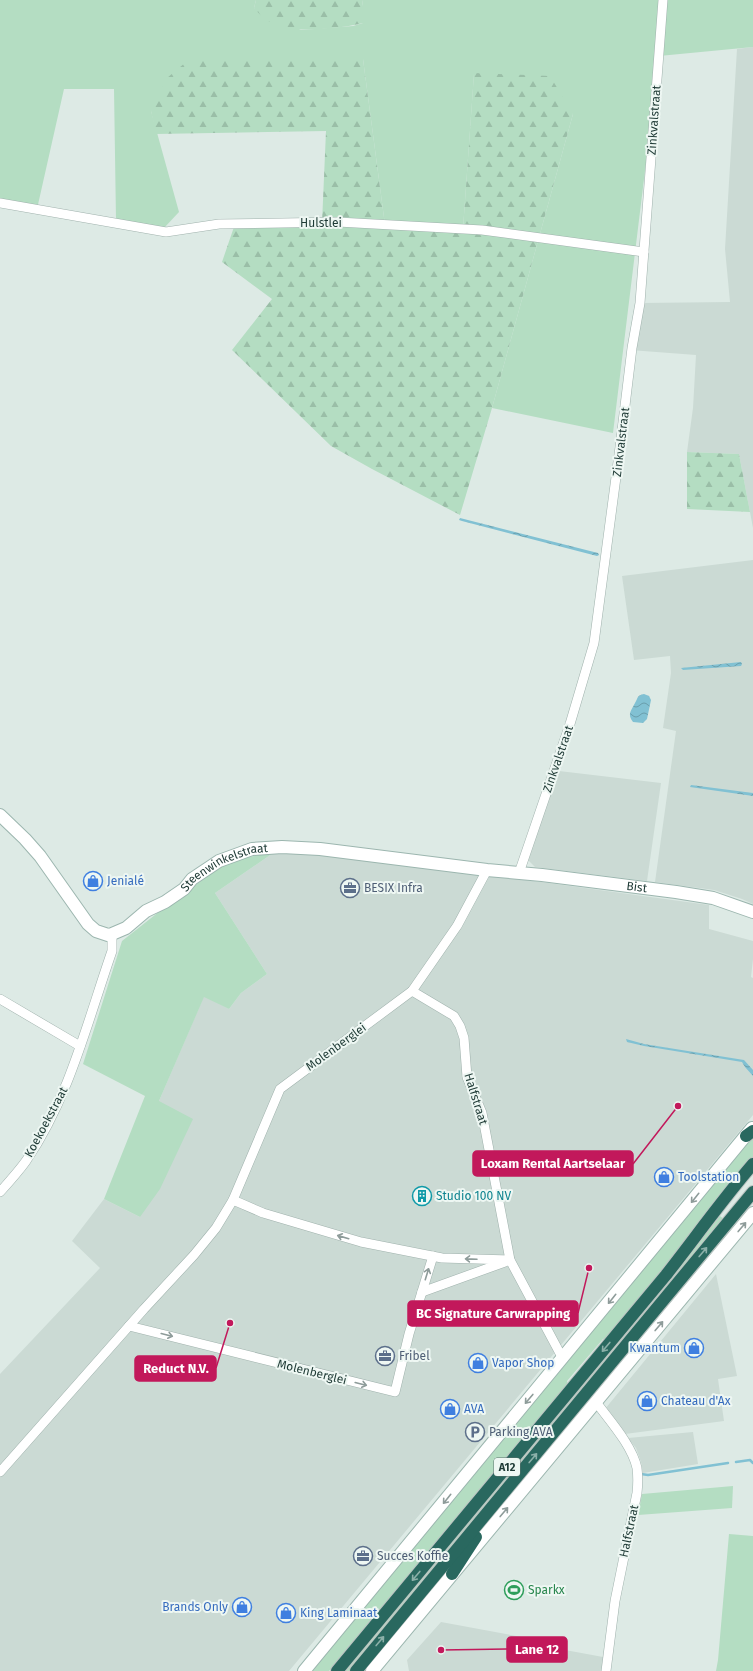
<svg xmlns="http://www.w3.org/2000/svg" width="753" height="1671" font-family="'Fira Sans',sans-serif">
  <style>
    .built { fill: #cbdad4 }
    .grass { fill: #b4ddc2 }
    .forest { fill: url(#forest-firs) }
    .water { fill: url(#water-waves) }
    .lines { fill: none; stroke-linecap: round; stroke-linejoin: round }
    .stream { stroke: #81c1d3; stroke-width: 2.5 }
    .street-casing { stroke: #a0b2ad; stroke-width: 10 }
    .secondary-casing { stroke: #9cb6af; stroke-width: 14 }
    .highway-casing { stroke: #bcc4c2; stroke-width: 14 }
    .street { stroke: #fff; stroke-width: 9 }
    .secondary { stroke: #fff; stroke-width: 12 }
    .highway { stroke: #29685f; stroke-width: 12 }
    .oneway { stroke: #8e9c9a }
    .oneway2 { stroke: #8cb0a9 }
    .labels { text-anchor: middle; stroke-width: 4; stroke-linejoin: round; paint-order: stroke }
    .shield { fill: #eef7f3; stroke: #5c736e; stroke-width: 1 }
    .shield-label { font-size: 11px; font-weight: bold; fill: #1e3a35 }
    .street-label { font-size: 12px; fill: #1e3a35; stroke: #eef7f3 }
    .shop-label { font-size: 12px; fill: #366cbe; stroke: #eef7f3; text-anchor: start }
    .service-label { font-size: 12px; fill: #4e5e75; stroke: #eef7f3; text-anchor: start }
    .culture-label { font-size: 12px; fill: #0d838f; stroke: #eef7f3; text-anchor: start }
    .leisure-label { font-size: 12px; fill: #27864d; stroke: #eef7f3; text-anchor: start }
    .leader { fill: none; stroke: #c2185b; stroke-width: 1.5 }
    .callout-dot { fill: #c2185b; stroke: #eef7f3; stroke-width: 1.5 }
    .callout { fill: #c2185b; stroke: #c2185b; stroke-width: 1.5 }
    .callout-label { font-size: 13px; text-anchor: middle; font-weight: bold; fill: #fff }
  </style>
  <defs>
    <pattern id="forest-firs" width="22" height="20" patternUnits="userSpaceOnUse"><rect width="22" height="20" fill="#b4ddc2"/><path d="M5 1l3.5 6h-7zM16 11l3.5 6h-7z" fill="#9abea7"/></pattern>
    <pattern id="water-waves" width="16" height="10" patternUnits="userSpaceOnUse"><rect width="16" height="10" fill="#81c1d3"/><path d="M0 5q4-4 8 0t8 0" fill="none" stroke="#699eac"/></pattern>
  </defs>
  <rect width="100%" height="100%" fill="#ddeae5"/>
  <g class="built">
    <path d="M753 47V528L739 454 687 452 693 408 696 355 630 350 640 303 730 302 725 249 737 49Z"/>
    <path d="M753 560V904L742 899 714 890 655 882 676 731 663 728 671 673 670 656 634 660 622 576Z"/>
    <path d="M559 771 661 783 647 881 535 867 527 859Z"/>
    <path d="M282 847 487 870 519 879 709 905V929L753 941V959L751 977 753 978V1115L289 1671H0V1374L100 1268 72 1241 104 1199 140 1217 159 1101 204 996 229 1009 241 993 267 974 215 893Z"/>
    <path d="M716 1274 737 1376 718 1379 724 1421 625 1434 605 1409Z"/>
    <path d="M693 1432 698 1464 643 1473 641 1462 636 1448 628 1438Z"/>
    <path d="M441 1622 549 1642V1647L603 1657 602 1671H409L407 1660Z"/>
  </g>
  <g class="grass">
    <path d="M0 0H256L254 8 301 30 353 26 363 23V6L362 0H753V47L659 56 613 433 492 408 573 114 474 74 463 229 385 225 363 59 151 111 179 212 164 228 116 220 114 89H64L37 209 0 203Z"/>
    <path d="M276 851 215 893 267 974 241 993 229 1009 204 997 159 1101 193 1119 160 1189 140 1217 104 1199 145 1096 83 1064 122 941 160 911 220 867 241 859Z"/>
    <path d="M753 1137V1157L607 1338 603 1339 567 1381 568 1385 329 1671H309Z"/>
    <path d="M720 1216 725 1220 350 1671H343Z"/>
    <path d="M733 1486 732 1508 638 1515 642 1494Z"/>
    <path d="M729 1534 753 1536V1671H716L718 1660Z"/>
  </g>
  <g class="forest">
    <path d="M256 0H362L363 6V23C345 28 295 33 278 26 268 22 261 16 254 8Z"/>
    <path d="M192 57 363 59 385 225 463 229 474 73 550 76 573 114 492 408 460 515 372 469 331 446 232 350 272 299 222 262 235 224 322 223 326 131 156 134 151 111 167 78Z"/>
    <path d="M687 452 739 454 750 512 687 509Z"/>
  </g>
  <g class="water">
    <path d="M460 518 598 553 599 555 597 556 462 521 459 520Z"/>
    <path d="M741 662 742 664 741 666 683 670 681 668Z"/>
    <path d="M644 694 649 696 651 700 647 719 643 723 633 722C627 714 631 711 635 703 638 698 637 695 644 694Z"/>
    <path d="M691 785 753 793V796L690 787Z"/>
    <path d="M626 1039 644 1044 744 1060 753 1070V1076L745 1067 742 1062 644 1046 627 1042Z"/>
  </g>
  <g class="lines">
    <g class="stream">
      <path d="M736 1462 750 1460 753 1463"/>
      <path d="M641 1474 648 1475 728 1463"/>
    </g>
    <g class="street-casing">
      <g id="street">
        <path d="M0 203 166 232 219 224 338 222 482 230 644 252"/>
        <path d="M519 873 570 724 594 643 620 447 632 348 640 303 663 0"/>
        <path d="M412 991 454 1016 460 1026 464 1038 467 1077 482 1113 510 1260 563 1359"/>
        <path d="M0 999 80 1046"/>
        <path d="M0 1192C9 1182 18 1172 26 1161 69 1098 87 1023 112 951V934"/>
        <path d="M233 1200 263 1213 361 1242 442 1258 510 1260"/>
        <path d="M422 1292 505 1262"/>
        <path d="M129 1326 395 1392 409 1334 433 1256"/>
        <path d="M596 1402C609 1420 632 1445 637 1468 638 1476 638 1484 637 1493L615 1601 606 1671"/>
        <path d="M0 1472 144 1309 194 1255 216 1228 233 1200 280 1089 412 991 457 926 487 870"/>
      </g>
    </g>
    <g class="secondary-casing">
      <g id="secondary">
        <path id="s1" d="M0 815 25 839 40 856 88 924 96 931 108 935 112 934 126 928 146 911 165 902 184 889 192 879 219 861 252 849 282 847 320 849 487 870 542 875 676 892 713 898 753 912"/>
        <path d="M304 1671 752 1128"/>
        <path d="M372 1671 753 1213"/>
      </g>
    </g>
    <g class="highway-casing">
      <g id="highway">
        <path d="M746 1136 753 1131"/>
        <path d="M452 1574 476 1537"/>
        <path d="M337 1671 666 1275C695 1238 722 1200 753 1164"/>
        <path d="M356 1671 753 1192"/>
      </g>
    </g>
    <use href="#street" class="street"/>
    <use href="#secondary" class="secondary"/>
    <use href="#highway" class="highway"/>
  </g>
  <defs><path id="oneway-shaft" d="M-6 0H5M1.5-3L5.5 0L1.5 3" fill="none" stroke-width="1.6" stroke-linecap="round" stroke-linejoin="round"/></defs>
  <g class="oneway">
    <use href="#oneway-shaft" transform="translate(695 1198) rotate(129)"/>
    <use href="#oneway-shaft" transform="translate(742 1227) rotate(-50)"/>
    <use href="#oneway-shaft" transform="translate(343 1237) rotate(-164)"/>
    <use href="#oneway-shaft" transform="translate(471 1259) rotate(-178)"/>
    <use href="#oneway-shaft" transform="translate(427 1274) rotate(-73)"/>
    <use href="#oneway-shaft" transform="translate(612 1299) rotate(129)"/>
    <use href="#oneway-shaft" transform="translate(659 1326) rotate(-50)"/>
    <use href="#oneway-shaft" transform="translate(167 1335) rotate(14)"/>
    <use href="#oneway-shaft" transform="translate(361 1384) rotate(14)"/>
    <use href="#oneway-shaft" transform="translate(529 1399) rotate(130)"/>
    <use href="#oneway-shaft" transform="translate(447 1499) rotate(129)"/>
    <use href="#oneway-shaft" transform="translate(504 1512) rotate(-50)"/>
  </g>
  <g class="oneway2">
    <use href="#oneway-shaft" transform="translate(703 1252) rotate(-50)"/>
    <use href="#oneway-shaft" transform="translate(606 1347) rotate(130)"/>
    <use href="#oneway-shaft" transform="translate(533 1458) rotate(-50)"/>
    <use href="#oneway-shaft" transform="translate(416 1576) rotate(130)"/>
    <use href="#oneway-shaft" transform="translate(380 1641) rotate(-50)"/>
  </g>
  <defs>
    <g id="shop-ring" transform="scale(1)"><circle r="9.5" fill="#eef7f3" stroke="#3f7fe0" stroke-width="1.5"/><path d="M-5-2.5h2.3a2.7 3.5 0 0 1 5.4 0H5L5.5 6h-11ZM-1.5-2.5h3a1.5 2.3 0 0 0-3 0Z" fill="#3f7fe0"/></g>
    <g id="office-ring" transform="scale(1)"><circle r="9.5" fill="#eef7f3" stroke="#5c6f8a" stroke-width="1.5"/><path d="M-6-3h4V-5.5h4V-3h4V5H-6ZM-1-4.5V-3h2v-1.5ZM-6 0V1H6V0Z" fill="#5c6f8a"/></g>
    <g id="building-ring" transform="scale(1)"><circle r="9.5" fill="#eef7f3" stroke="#0f9aa8" stroke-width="1.5"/><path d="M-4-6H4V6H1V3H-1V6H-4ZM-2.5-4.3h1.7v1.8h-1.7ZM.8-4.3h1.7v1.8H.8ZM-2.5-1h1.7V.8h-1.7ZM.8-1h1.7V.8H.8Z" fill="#0f9aa8"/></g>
    <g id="parking-ring" transform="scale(1)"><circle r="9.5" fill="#eef7f3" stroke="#5c6f8a" stroke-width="1.5"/><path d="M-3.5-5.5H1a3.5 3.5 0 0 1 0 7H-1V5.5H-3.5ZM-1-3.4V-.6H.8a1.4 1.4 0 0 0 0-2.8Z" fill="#5c6f8a"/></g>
    <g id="stadium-ring" transform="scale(1)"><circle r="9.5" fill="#eef7f3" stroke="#2e9e5b" stroke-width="1.5"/><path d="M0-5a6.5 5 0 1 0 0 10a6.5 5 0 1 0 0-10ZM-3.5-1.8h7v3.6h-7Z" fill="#2e9e5b"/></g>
  </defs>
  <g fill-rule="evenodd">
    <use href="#shop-ring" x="93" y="881"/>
    <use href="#office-ring" x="350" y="888"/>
    <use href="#shop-ring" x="664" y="1177"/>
    <use href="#building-ring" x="422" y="1196"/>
    <use href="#shop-ring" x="694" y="1348"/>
    <use href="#office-ring" x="385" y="1356"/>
    <use href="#shop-ring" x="478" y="1363"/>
    <use href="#shop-ring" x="647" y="1401"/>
    <use href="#shop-ring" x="450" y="1409"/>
    <use href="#parking-ring" x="475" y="1432"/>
    <use href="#office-ring" x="363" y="1556"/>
    <use href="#stadium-ring" x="514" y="1590"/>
    <use href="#shop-ring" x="242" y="1607"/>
    <use href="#shop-ring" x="286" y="1613"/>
  </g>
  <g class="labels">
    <rect class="shield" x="494" y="1458" width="26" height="18" rx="3"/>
    <g class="shield-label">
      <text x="507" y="1471">A12</text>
    </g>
    <g class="street-label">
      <text transform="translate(654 120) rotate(-86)" y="4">Zinkvalstraat</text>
      <text x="321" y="227">Hulstlei</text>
      <text transform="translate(621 442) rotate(-83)" y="4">Zinkvalstraat</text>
      <text transform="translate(558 759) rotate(-71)" y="4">Zinkvalstraat</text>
      <text dy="4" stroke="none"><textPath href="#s1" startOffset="301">Steenwinkelstraat</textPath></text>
      <text dy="4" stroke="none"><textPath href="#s1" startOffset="721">Bist</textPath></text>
      <text transform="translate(336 1047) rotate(-36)" y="4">Molenberglei</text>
      <text transform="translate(476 1099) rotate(73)" y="4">Halfstraat</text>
      <text transform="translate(46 1122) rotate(-62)" y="4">Koekoekstraat</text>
      <text transform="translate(312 1372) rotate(14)" y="4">Molenberglei</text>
      <text transform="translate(629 1531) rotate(-78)" y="4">Halfstraat</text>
    </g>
    <g class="shop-label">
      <text x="107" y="885">Jenialé</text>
      <text x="678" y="1181">Toolstation</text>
      <text x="680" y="1352" text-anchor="end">Kwantum</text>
      <text x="492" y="1367">Vapor Shop</text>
      <text x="661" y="1405">Chateau d'Ax</text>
      <text x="464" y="1413">AVA</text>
      <text x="228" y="1611" text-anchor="end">Brands Only</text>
      <text x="300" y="1617">King Laminaat</text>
    </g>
    <g class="service-label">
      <text x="364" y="892">BESIX Infra</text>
      <text x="399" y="1360">Fribel</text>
      <text x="489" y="1436">Parking AVA</text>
      <text x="377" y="1560">Succes Koffie</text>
    </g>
    <g class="culture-label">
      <text x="436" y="1200">Studio 100 NV</text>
    </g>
    <g class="leisure-label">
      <text x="528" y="1594">Sparkx</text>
    </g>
  </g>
  <path class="leader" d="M678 1106L633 1164M589 1268L578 1313M230 1323L216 1368M441 1650L507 1649"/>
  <g class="callout-dot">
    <circle cx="678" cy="1106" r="4"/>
    <circle cx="589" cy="1268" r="4"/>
    <circle cx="230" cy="1323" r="4"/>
    <circle cx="441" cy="1650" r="4"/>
  </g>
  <g class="callout">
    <rect x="473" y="1151" width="160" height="25" rx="4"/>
    <rect x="408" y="1301" width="170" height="25" rx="4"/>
    <rect x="135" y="1356" width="81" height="25" rx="4"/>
    <rect x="507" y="1637" width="60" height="25" rx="4"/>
  </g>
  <g class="callout-label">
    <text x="553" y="1168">Loxam Rental Aartselaar</text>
    <text x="493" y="1318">BC Signature Carwrapping</text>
    <text x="176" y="1373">Reduct N.V.</text>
    <text x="537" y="1654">Lane 12</text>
  </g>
</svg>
